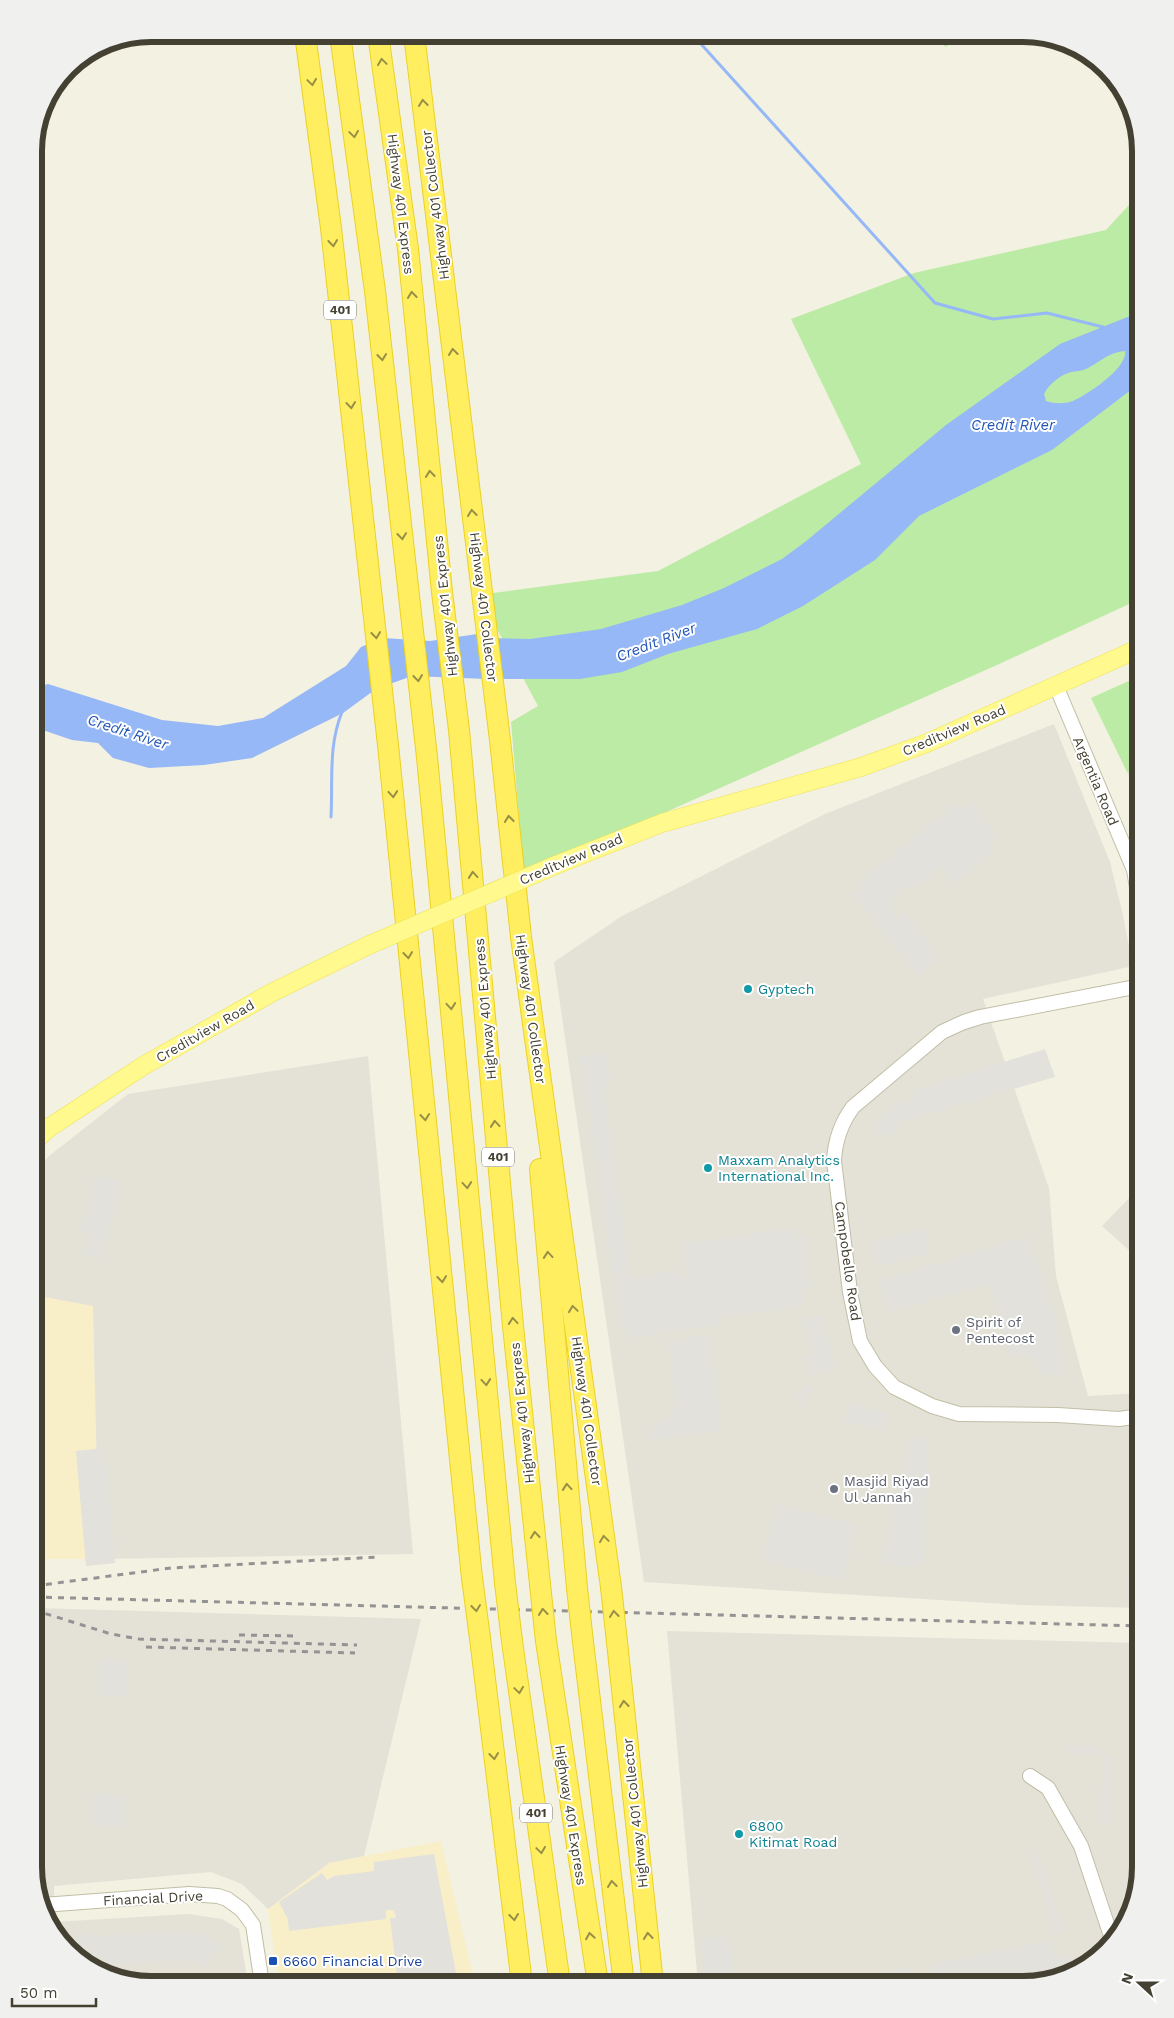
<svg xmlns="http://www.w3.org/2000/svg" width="1174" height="2018" font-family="'Work Sans',sans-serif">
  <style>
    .residential { fill: #e7e5cf }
    .commercial { fill: #f8efc9 }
    .industrial { fill: #e4e1d7 }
    .green { fill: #bbeba5 }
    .parking { fill: #e2e1db }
    .water { fill: #96b8f6; fill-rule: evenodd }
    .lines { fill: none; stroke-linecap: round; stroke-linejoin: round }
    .stream { stroke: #96b8f6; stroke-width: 3 }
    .minor-casing { stroke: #c1bea6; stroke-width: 16 }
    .major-casing { stroke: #eee454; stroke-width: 19 }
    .highway-casing { stroke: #ebd123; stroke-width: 22 }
    .minor { stroke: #fff; stroke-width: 14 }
    .major { stroke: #fff98e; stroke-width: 18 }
    .highway { stroke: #ffef60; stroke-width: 20 }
    .rail { stroke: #939393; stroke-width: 3; stroke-dasharray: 6 6; stroke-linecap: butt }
    .major-bridge-casing { stroke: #eee454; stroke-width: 19; stroke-linecap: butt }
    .highway-bridge-casing { stroke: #ebd123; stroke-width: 22; stroke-linecap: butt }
    .major-bridge { stroke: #fff98e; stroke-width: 18 }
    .highway-bridge { stroke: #ffef60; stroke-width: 20 }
    .oneway { stroke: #988f47 }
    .culture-dot { fill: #0f9aa8; stroke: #fff; stroke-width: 2 }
    .worship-dot { fill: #6b7280; stroke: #fff; stroke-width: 2 }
    .transit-dot { fill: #1a4fb4; stroke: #fff; stroke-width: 2 }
    .labels { text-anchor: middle; stroke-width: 4; stroke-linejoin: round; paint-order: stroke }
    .shield { fill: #fff; stroke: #7c7a70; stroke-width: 1 }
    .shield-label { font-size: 12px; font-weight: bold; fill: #444132 }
    .street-label { font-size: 14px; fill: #444132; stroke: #fff }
    .culture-label { font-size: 14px; fill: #0d838f; stroke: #fff; text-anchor: start }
    .worship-label { font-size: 14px; fill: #5b616d; stroke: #fff; text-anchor: start }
    .transit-label { font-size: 14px; fill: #164399; stroke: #fff; text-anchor: start }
    .water-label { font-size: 15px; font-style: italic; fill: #2256b8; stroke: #fff }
    .rim { fill: none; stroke: #444132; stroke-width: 6 }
  </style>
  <rect width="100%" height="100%" fill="#f3f1e1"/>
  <path class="residential" d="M1140 769V799L1127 772Z"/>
  <g class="commercial">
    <path d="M34 1295 93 1305 99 1559H34Z"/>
    <path d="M441 1841 475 1984H279L268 1909 329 1863Z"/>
  </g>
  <g class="industrial">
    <path d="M1054 724 1110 862 1122 911 1133 966 983 999 1049 1188 1056 1276 1088 1396 1140 1393V1608L1022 1605 644 1582 554 962 622 916 825 814Z"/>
    <path d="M368 1056 413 1554 99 1559 93 1306 34 1295V1174L49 1156 128 1094Z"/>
    <path d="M1140 1187V1260L1102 1226Z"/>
    <path d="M34 1608 421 1619 364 1856 329 1863 268 1909 242 1884 211 1872 54 1886V1922L188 1914 222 1919 239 1929 248 1984H144L86 1965 46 1918 34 1867Z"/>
    <path d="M667 1631 1140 1643V1867L1121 1932 1074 1972 1023 1984H698Z"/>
  </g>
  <g class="green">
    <path d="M939 34H968L945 47Z"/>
    <path d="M1140 193V599L997 665 524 875 511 722 538 706 479 595 658 571 861 464 791 319 914 273 1106 230Z"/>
    <path d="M1140 676V769L1127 772 1091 698Z"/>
  </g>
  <g class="parking">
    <path d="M971 801 997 834 988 845 993 851 955 884 940 867 917 887 907 885 895 894 890 905 896 916 904 911 940 958 917 976 852 895 863 886 859 881 956 804 962 809Z"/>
    <path d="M1045 1049 1055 1077 896 1123 897 1132 875 1138 873 1128 894 1103 915 1100 913 1091Z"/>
    <path d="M606 1052 611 1083 603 1085 630 1277 678 1270 679 1278 686 1277 682 1244 794 1228 795 1237 805 1236 812 1287 802 1289 804 1306 721 1318V1325L627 1338 626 1329H620L589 1106H586L579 1056Z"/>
    <path d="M95 1175 122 1182 101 1259 82 1254 88 1232 80 1230Z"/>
    <path d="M924 1229 930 1254 875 1267 869 1242Z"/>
    <path d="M1028 1236 1052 1307 1067 1374 1041 1375 1032 1357 1011 1356 989 1284 888 1312 878 1281Z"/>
    <path d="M821 1315 836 1370 809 1377 804 1356 812 1354 803 1320Z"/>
    <path d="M712 1335 720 1430 646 1441V1435L677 1408 668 1340Z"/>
    <path d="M806 1383 814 1389 802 1405 794 1399Z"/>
    <path d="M849 1402 888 1414 883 1432 844 1421Z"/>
    <path d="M909 1439H929L923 1566H880Z"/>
    <path d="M105 1448 115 1563 86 1566 76 1451Z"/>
    <path d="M777 1504 857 1525 843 1581 762 1561Z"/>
    <path d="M1128 1574 1140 1575V1606L1127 1605Z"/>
    <path d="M99 1659H128L127 1696 98 1695Z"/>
    <path d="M1066 1746 1099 1747V1755L1065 1754Z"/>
    <path d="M1103 1755H1114L1112 1826 1101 1825Z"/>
    <path d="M94 1793 126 1795 125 1826 93 1825Z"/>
    <path d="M1037 1853 1050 1887 1065 1933 1053 1934 1042 1889 1029 1856Z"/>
    <path d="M434 1854 458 1984H398L390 1918H395L396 1916 393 1910H386V1919L289 1931 288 1920 279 1902 322 1873 327 1880 334 1876 374 1871V1862Z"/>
    <path d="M171 1930 202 1935 222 1944 205 1967 193 1962 178 1960 106 1966V1957H98L95 1962 104 1963V1970L86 1965 66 1942 77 1943 78 1934 109 1936Z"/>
    <path d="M730 1937 733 1984H704L700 1939Z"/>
    <path d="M1050 1941 1055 1955 1069 1953 1071 1968 982 1984H827L826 1982 910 1967 912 1975 934 1971 933 1964Z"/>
  </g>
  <path class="water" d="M1140 312V383L1052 450 919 516 875 560 803 606 757 629 668 654 622 672 580 679H486L412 676 376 689 343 713 252 758 204 765 149 768 113 758 98 743 72 740 34 727V688L48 684 162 720 218 726 263 718 346 666 361 647 383 638 430 641 477 634 488 638 530 639 601 629 682 605 724 588 782 559 805 542 946 425 1060 344ZM1125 351C1128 368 1087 395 1073 401 1064 404 1054 404 1046 401L1044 394C1049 384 1060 375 1071 372 1076 371 1081 371 1086 369 1100 362 1109 352 1125 351Z"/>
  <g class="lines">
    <g class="stream">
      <path d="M692 34 935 303 993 319 1047 313 1103 327"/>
      <path d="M331 817C333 781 328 746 342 712"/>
    </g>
    <g class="minor-casing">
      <g id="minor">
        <path d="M1056 686 1134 870 1140 905"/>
        <path d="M1140 1416 1119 1419 1058 1415 959 1414 932 1406 894 1387 875 1366 860 1341 850 1292 834 1161C835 1141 841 1123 853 1107L942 1032 964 1022 980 1017 1140 986"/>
        <path d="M1030 1776 1048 1788 1081 1846 1112 1939"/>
        <path d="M43 1905 189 1894 218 1896 227 1899 242 1910 253 1925 262 1984"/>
      </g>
    </g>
    <g class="major-casing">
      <g id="major">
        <path d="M556 865 662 823 861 767 927 743 1140 648"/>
        <path d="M34 1141 50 1127 143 1066 271 993 369 945"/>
      </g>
    </g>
    <g class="highway-casing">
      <g id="highway">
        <path d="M305 34 331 228 388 745 472 1578"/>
        <path d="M340 34 375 291 427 757 505 1583"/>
        <path d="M378 34 408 249 442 592 459 730 513 1326 540 1584"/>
        <path d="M414 34 500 740 521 937 611 1587"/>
        <path d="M540 1169 577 1588"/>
        <path d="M480 1638 522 1984"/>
        <path d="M512 1641 560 1984"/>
        <path d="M546 1641 598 1984"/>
        <path d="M583 1642 624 1984"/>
        <path d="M617 1642 653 1984"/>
      </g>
    </g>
    <use href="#minor" class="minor"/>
    <use href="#major" class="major"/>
    <use href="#highway" class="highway"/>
    <g class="rail">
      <path d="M34 1586 171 1568 378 1557"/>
      <path d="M34 1597 1140 1626"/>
      <path d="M34 1610 111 1634 139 1639 357 1645"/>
      <path d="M239 1635 299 1636"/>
      <path d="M146 1647 355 1653"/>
    </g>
    <g class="major-bridge-casing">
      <path id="major-bridge" d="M369 945 556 865"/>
    </g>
    <g class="highway-bridge-casing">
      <g id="highway-bridge">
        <path d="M472 1578 480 1638"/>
        <path d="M505 1583 512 1641"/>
        <path d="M540 1584 546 1641"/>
        <path d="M611 1587 617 1642"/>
        <path d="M577 1588 583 1642"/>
      </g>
    </g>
    <use href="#major-bridge" class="major-bridge"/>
    <use href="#highway-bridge" class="highway-bridge"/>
  </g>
  <defs><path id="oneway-chevron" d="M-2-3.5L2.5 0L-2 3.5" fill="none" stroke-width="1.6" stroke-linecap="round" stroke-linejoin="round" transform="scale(1.25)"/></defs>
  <g class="oneway">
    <use href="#oneway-chevron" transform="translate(382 62) rotate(-98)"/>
    <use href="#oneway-chevron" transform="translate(312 82) rotate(82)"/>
    <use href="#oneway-chevron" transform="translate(423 103) rotate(-97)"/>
    <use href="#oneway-chevron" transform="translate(354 134) rotate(82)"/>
    <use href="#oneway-chevron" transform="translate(333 243) rotate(84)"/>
    <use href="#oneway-chevron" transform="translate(412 295) rotate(-96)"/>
    <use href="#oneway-chevron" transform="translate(453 352) rotate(-97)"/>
    <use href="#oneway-chevron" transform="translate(382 357) rotate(84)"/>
    <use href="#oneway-chevron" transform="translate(351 405) rotate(84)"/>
    <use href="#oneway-chevron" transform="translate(430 474) rotate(-96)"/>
    <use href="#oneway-chevron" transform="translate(472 513) rotate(-97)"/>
    <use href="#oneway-chevron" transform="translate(402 536) rotate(84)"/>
    <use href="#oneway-chevron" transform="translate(376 635) rotate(84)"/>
    <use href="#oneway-chevron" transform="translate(418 678) rotate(83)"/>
    <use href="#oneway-chevron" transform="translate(393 794) rotate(85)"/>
    <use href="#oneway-chevron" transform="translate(509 819) rotate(-96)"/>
    <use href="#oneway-chevron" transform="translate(473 875) rotate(-95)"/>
    <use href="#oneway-chevron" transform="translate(408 955) rotate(84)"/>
    <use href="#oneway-chevron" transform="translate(451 1006) rotate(85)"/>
    <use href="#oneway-chevron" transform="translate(425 1117) rotate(84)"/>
    <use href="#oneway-chevron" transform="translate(495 1124) rotate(-95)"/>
    <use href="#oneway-chevron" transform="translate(467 1185) rotate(85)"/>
    <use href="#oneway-chevron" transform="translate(548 1255) rotate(-95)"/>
    <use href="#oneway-chevron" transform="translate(442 1279) rotate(84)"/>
    <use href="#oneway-chevron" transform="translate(573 1309) rotate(-98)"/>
    <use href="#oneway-chevron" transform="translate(513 1321) rotate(-95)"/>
    <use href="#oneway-chevron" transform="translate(486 1382) rotate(85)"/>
    <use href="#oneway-chevron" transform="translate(567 1487) rotate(-95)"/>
    <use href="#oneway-chevron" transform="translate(535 1535) rotate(-96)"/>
    <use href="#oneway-chevron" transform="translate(604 1539) rotate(-98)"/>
    <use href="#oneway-chevron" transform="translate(476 1608) rotate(83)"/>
    <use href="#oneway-chevron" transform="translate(543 1612) rotate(-96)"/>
    <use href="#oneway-chevron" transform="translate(614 1614) rotate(-97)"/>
    <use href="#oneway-chevron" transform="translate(519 1690) rotate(82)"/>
    <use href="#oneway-chevron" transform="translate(624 1704) rotate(-96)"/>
    <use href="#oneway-chevron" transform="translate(494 1756) rotate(83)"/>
    <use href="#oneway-chevron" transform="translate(541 1850) rotate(82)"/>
    <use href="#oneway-chevron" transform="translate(612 1884) rotate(-97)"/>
    <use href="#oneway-chevron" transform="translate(514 1917) rotate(83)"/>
    <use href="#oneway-chevron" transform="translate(590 1936) rotate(-99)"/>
    <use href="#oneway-chevron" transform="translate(648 1936) rotate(-96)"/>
  </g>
  <g class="culture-dot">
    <circle cx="748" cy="989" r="5"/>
    <circle cx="708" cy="1168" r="5"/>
    <circle cx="739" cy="1834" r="5"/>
  </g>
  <g class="worship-dot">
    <circle cx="956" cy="1330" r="5"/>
    <circle cx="834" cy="1489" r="5"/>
  </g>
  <rect class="transit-dot" x="268" y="1956" width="10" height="10" rx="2.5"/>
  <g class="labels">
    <g class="shield">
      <rect x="324" y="300.5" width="32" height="19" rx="4"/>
      <rect x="482" y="1147.5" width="32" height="19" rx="4"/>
      <rect x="520" y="1803.5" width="32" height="19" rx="4"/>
    </g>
    <g class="shield-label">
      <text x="340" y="314">401</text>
      <text x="498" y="1161">401</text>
      <text x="536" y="1817">401</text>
    </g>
    <g class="street-label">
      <text transform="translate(401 204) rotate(83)" y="5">Highway 401 Express</text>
      <text transform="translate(435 205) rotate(-97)" y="5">Highway 401 Collector</text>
      <text transform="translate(445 606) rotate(-96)" y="5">Highway 401 Express</text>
      <text transform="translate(484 607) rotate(83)" y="5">Highway 401 Collector</text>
      <text transform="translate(954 730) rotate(-23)" y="5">Creditview Road</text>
      <text transform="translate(1096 781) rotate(67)" y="5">Argentia Road</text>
      <text transform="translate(571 859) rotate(-23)" y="5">Creditview Road</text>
      <text transform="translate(485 1009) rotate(-95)" y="5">Highway 401 Express</text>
      <text transform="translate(531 1009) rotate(82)" y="5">Highway 401 Collector</text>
      <text transform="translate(205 1031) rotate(-30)" y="5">Creditview Road</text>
      <text transform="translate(848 1261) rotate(82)" y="5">Campobello Road</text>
      <text transform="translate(587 1411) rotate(82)" y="5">Highway 401 Collector</text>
      <text transform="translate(522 1413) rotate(-96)" y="5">Highway 401 Express</text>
      <text transform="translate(635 1813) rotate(-96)" y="5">Highway 401 Collector</text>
      <text transform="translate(571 1815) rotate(81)" y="5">Highway 401 Express</text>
      <text transform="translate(153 1898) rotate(-3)" y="5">Financial Drive</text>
    </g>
    <g class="culture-label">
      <text x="758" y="994">Gyptech</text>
      <text x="718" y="1165">Maxxam Analytics<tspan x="718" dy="16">International Inc.</tspan></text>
      <text x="749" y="1831">6800<tspan x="749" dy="16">Kitimat Road</tspan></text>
    </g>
    <g class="worship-label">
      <text x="966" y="1327">Spirit of<tspan x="966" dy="16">Pentecost</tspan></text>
      <text x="844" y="1486">Masjid Riyad<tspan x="844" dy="16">Ul Jannah</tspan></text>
    </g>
    <g class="transit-label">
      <text x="283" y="1966">6660 Financial Drive</text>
    </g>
    <g class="water-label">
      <text x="1013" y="430">Credit River</text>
      <text transform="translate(656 642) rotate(-21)" y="5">Credit River</text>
      <text transform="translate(128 732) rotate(18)" y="5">Credit River</text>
    </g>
  </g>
  <path d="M0 0H1174V2018H0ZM151 42H1023A109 109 0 0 1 1132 151V1867A109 109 0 0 1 1023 1976H151A109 109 0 0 1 42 1867V151A109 109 0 0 1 151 42Z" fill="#f0f0ef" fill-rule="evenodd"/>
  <path class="rim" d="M151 42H1023A109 109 0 0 1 1132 151V1867A109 109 0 0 1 1023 1976H151A109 109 0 0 1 42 1867V151A109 109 0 0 1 151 42Z"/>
  <g transform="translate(1139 1983) rotate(291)" stroke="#ffffff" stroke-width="4" paint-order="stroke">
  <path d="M0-4L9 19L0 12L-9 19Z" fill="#444132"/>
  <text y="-8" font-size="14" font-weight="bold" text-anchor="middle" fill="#444132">N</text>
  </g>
  <path d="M12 1998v8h84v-8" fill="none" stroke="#444132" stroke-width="2.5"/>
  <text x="20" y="1998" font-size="15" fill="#444132" stroke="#ffffff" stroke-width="4" paint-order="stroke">50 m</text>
</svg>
